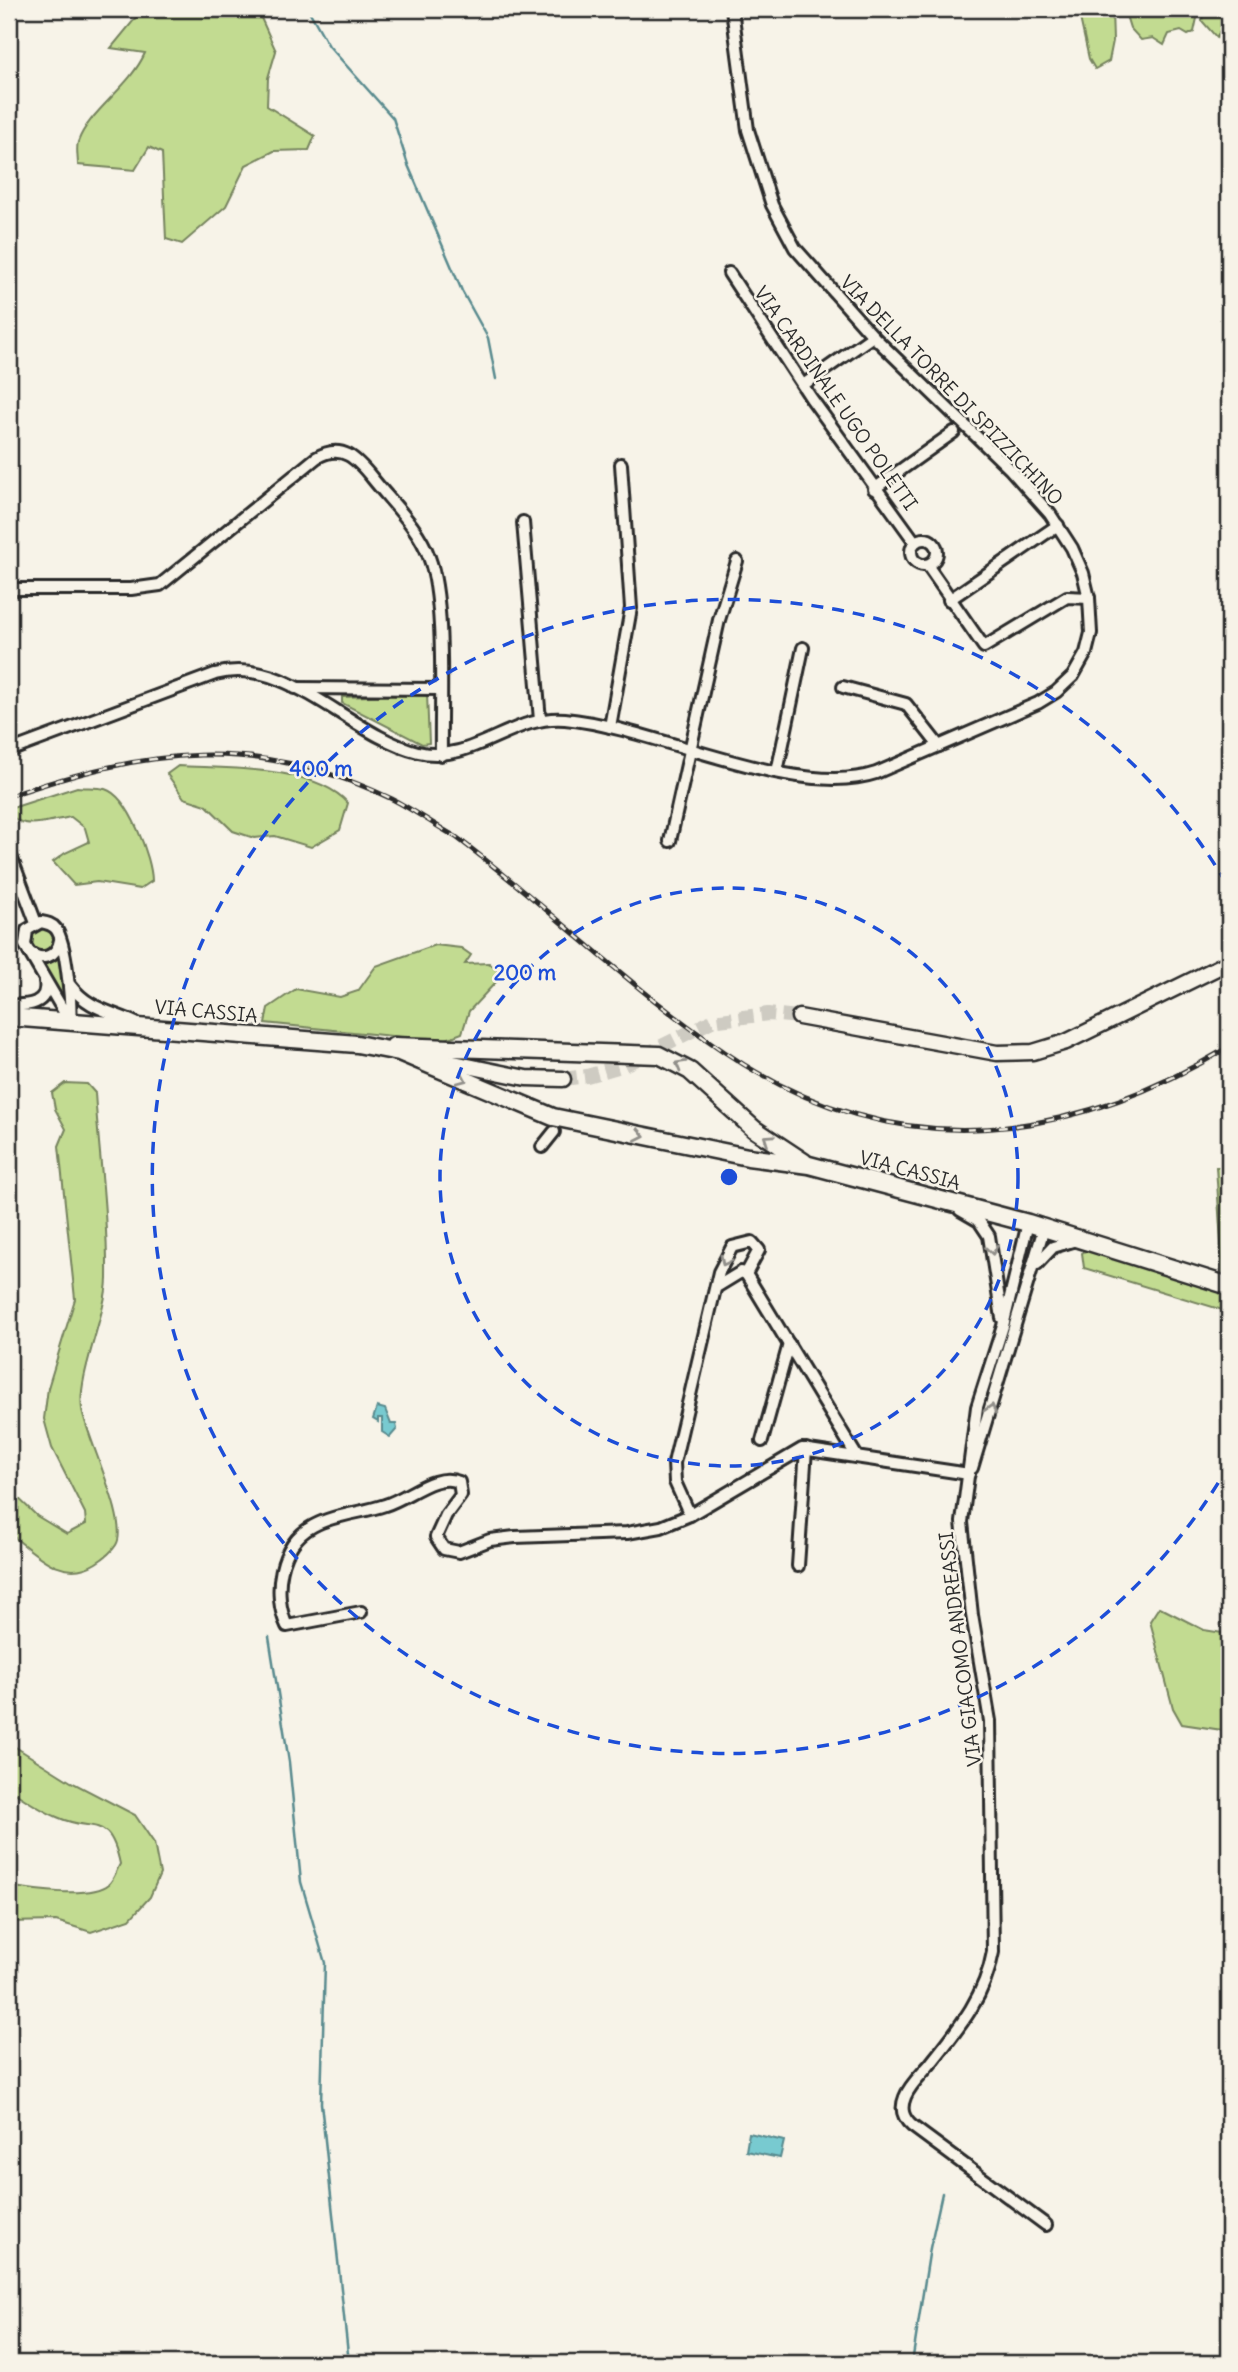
<svg xmlns="http://www.w3.org/2000/svg" width="1238" height="2372" font-family="Delius,sans-serif">
  <style>
    .green { fill: #c2db91; stroke: #76835e; stroke-width: 2 }
    .water { fill: #78cad0; stroke: #598a8e; stroke-width: 2 }
    .lines { fill: none; stroke-linecap: round; stroke-linejoin: round }
    .stream { stroke: #598a8e; stroke-width: 2.5 }
    .secondary-tunnel { stroke: #cecbc2; stroke-width: 14; stroke-dasharray: 14 7; stroke-linecap: butt }
    .minor-casing { stroke: #2b2b2b; stroke-width: 16 }
    .secondary-casing { stroke: #2b2b2b; stroke-width: 19 }
    .primary-casing { stroke: #2b2b2b; stroke-width: 21 }
    .minor { stroke: #f7f3e8; stroke-width: 10 }
    .secondary { stroke: #f7f3e8; stroke-width: 14 }
    .primary { stroke: #f7f3e8; stroke-width: 16 }
    .rail-casing { stroke: #2b2b2b; stroke-width: 5 }
    .rail { stroke: #f7f3e8; stroke-width: 2.5; stroke-dasharray: 8; stroke-linecap: butt }
    .oneway { stroke: #918f8a }
    .ring { fill: none; stroke: #1d4ed8; stroke-width: 3.5; stroke-dasharray: 12 9 }
    .labels { text-anchor: middle; stroke-width: 5; stroke-linejoin: round; paint-order: stroke }
    .street-label { font-size: 19px; fill: #2b2b2b; stroke: #f7f3e8 }
    .centre { fill: #1d4ed8; stroke: #f7f3e8; stroke-width: 3.5 }
    .ring-label { font-size: 21px; text-anchor: middle; font-weight: bold; fill: #1d4ed8; stroke: #f7f3e8; stroke-width: 5; stroke-linejoin: round; paint-order: stroke }
  </style>
  <rect width="100%" height="100%" fill="#f7f3e8"/>
  <filter id="ink" filterUnits="userSpaceOnUse"><feTurbulence type="fractalNoise" baseFrequency=".0143" numOctaves="2"/><feDisplacementMap in="SourceGraphic" scale="14" xChannelSelector="R" yChannelSelector="G"/><feConvolveMatrix kernelMatrix="1 2 1 2 8 2 1 2 1" color-interpolation-filters="sRGB"/></filter>
  <g filter="url(#ink)">
    <g class="green">
      <path d="M133 9H257L276 51 268 78 267 106 315 136 309 150 274 151 246 165 226 206 182 244 166 239 162 153 149 147 135 170 78 165C78 158 76 148 78 142 89 111 130 87 145 53L111 48 139 14Z"/>
      <path d="M1078 9H1112L1113 41 1109 61 1095 69 1089 59Z"/>
      <path d="M1124 9H1199L1194 32 1188 35 1181 31 1169 34 1164 45 1153 38 1141 40 1130 28Z"/>
      <path d="M1204 9H1229L1217 38 1202 21Z"/>
      <path d="M427 694 429 743 422 744 342 703V697Z"/>
      <path d="M178 766C226 769 314 765 348 803L340 830 311 847 275 836 254 838 233 831 206 805 184 798 167 774Z"/>
      <path d="M77 787C86 788 97 787 105 789 129 796 152 859 152 881L140 889 97 882 74 885 53 862 65 853 89 842 85 828 71 817C51 820 16 834 9 809Z"/>
      <circle cx="42" cy="940" r="13"/>
      <path d="M435 945 461 948 471 955 465 964 489 963 499 972 496 982 469 1011 462 1033 441 1041 265 1023 268 1008 296 989 340 997 358 991 376 966Z"/>
      <path d="M59 954 68 1001 65 1003 42 964Z"/>
      <path d="M65 1083 87 1084 95 1093C99 1154 108 1217 107 1279 106 1316 77 1376 82 1409 87 1439 130 1524 116 1545 111 1553 104 1558 96 1563 62 1584 35 1553 9 1533V1489L37 1516 67 1534 86 1524 85 1513 52 1448 44 1419 48 1388 75 1299 59 1146 66 1129 55 1109 52 1093Z"/>
      <path d="M1216 1167H1229V1273H1223Z"/>
      <path d="M1094 1246 1229 1287V1312L1084 1268 1082 1253Z"/>
      <path d="M1159 1607 1204 1630 1229 1634V1731L1182 1724 1173 1708 1150 1621Z"/>
      <path d="M9 1743 71 1782 135 1815 154 1843 160 1874 150 1897 130 1919 91 1932 56 1921 9 1922V1886C31 1890 92 1899 109 1884 114 1879 117 1869 120 1864 109 1812 94 1834 57 1817 40 1810 24 1799 9 1789Z"/>
    </g>
    <g class="water">
      <path d="M377 1407 385 1409 391 1424H396L397 1429 390 1437 382 1432V1418H378V1422L373 1419Z"/>
      <path d="M749 2133 784 2141 780 2158 746 2151Z"/>
    </g>
    <g class="lines">
      <g class="stream">
        <path d="M308 9 329 46 393 118 408 165 462 291 488 338 496 379"/>
        <path d="M269 1637 289 1762 301 1882 325 1963 321 2103 349 2363"/>
        <path d="M912 2363 930 2248 942 2193"/>
      </g>
      <path class="secondary-tunnel" d="M563 1079 587 1076 624 1065 712 1021 768 1014 799 1017"/>
      <g class="minor-casing">
        <g id="minor">
          <path d="M729 273 811 398 915 542"/>
          <path d="M803 385 873 336"/>
          <path d="M874 489 954 432"/>
          <path d="M523 522 540 720"/>
          <circle cx="924" cy="552" r="13"/>
          <path d="M927 565 984 647 1067 597 1089 598"/>
          <path d="M9 589H131L160 585 316 458C342 442 357 459 373 479 392 503 419 528 429 557 446 602 440 703 441 755"/>
          <path d="M949 600 1058 525"/>
          <path d="M843 687 906 704 939 746"/>
          <path d="M295 688 440 689"/>
          <path d="M610 727 631 608 621 464"/>
          <path d="M9 751 215 674C287 654 351 736 418 752 471 765 513 714 565 719 654 727 795 800 876 773L1038 703 1056 692 1073 676 1086 653 1091 633 1089 598 1083 573 1072 548 1050 514 1010 469 873 336 795 248 772 205 748 130 732 9"/>
          <path d="M777 772 803 648"/>
          <path d="M670 841 719 620 737 561"/>
          <path d="M9 851 36 923"/>
          <path d="M41 922C47 923 52 924 56 929 66 942 72 1005 70 1022L25 945 27 930Z"/>
          <path d="M29 952C42 962 57 957 60 940"/>
          <path d="M70 985C88 1009 110 1011 136 1023"/>
          <path d="M9 1005C27 1006 49 1005 45 981"/>
          <path d="M542 1147 554 1132"/>
          <path d="M960 1210 979 1221 989 1236 1002 1318"/>
          <path d="M1028 1223 1003 1326 977 1407 962 1522 972 1615 990 1721 993 1952C985 1997 959 2028 931 2063 922 2074 910 2084 905 2097 900 2109 903 2118 912 2126L1046 2225"/>
          <path d="M1037 1264 1053 1247 1076 1240"/>
          <path d="M746 1274 856 1455"/>
          <path d="M718 1286 741 1272 746 1274"/>
          <path d="M762 1441 789 1344"/>
          <path d="M972 1468 1044 1228"/>
          <path d="M690 1515 675 1482 674 1463 719 1272 732 1247 752 1242 759 1250 746 1274"/>
          <path d="M798 1566 806 1449"/>
          <path d="M361 1612 287 1626C272 1594 279 1544 313 1526 335 1514 362 1513 385 1505 409 1498 434 1472 459 1482L461 1495 446 1515 436 1537 444 1549 459 1552 490 1540 515 1537 627 1533 661 1527 690 1515 802 1449 969 1474"/>
        </g>
      </g>
      <g class="secondary-casing">
        <g id="secondary">
          <path d="M799 1017 997 1053 1033 1052 1066 1042 1229 962"/>
          <path d="M415 1055 526 1078 563 1079"/>
        </g>
      </g>
      <g class="primary-casing">
        <g id="primary">
          <path d="M9 1017 357 1044 399 1052 553 1117 748 1157 809 1165 1028 1223 1229 1286"/>
          <path d="M394 1046 659 1055 690 1071 754 1129 804 1162"/>
        </g>
      </g>
      <use href="#minor" class="minor"/>
      <use href="#secondary" class="secondary"/>
      <use href="#primary" class="primary"/>
      <g class="rail-casing">
        <path id="rail" d="M9 796C146 749 256 733 392 799 414 810 434 825 456 837 552 909 642 1000 743 1064 905 1165 1072 1141 1229 1047"/>
      </g>
      <use href="#rail" class="rail"/>
    </g>
    <defs><path id="oneway-chevron" d="M-2-3.5L2.5 0L-2 3.5" fill="none" stroke-width="1.6" stroke-linecap="round" stroke-linejoin="round" transform="scale(1.75)"/></defs>
    <g class="oneway">
      <use href="#oneway-chevron" transform="translate(680 1065) rotate(-150)"/>
      <use href="#oneway-chevron" transform="translate(462 1079) rotate(23)"/>
      <use href="#oneway-chevron" transform="translate(640 1135) rotate(11)"/>
      <use href="#oneway-chevron" transform="translate(768 1139) rotate(-146)"/>
      <use href="#oneway-chevron" transform="translate(992 1250) rotate(81)"/>
      <use href="#oneway-chevron" transform="translate(725 1261) rotate(117)"/>
      <use href="#oneway-chevron" transform="translate(991 1409) rotate(-74)"/>
    </g>
  </g>
  <g class="ring">
    <circle cx="729" cy="1177" r="289"/>
    <path d="M1229 1465A577 577 0 1 1 1229 888"/>
  </g>
  <g class="labels">
    <g class="street-label">
      <text transform="translate(952 390) rotate(46)" y="7">VIA DELLA TORRE DI SPIZZICHINO</text>
      <text transform="translate(836 398) rotate(55)" y="7">VIA CARDINALE UGO POLETTI</text>
      <text transform="translate(206 1011) rotate(5)" y="7">VIA CASSIA</text>
      <text transform="translate(910 1170) rotate(15)" y="7">VIA CASSIA</text>
      <text transform="translate(960 1649) rotate(-97)" y="7">VIA GIACOMO ANDREASSI</text>
    </g>
  </g>
  <circle cx="729" cy="1177" r="10" class="centre"/>
  <g class="ring-label">
    <text x="321" y="776">400 m</text>
    <text x="525" y="980">200 m</text>
  </g>
  <rect width="1238" height="2372" fill="none" stroke="#f7f3e8" stroke-width="35"/>
  <rect x="18" y="18" width="1203" height="2337" fill="none" stroke="#2b2b2b" stroke-width="2.5" filter="url(#ink)"/>
</svg>
